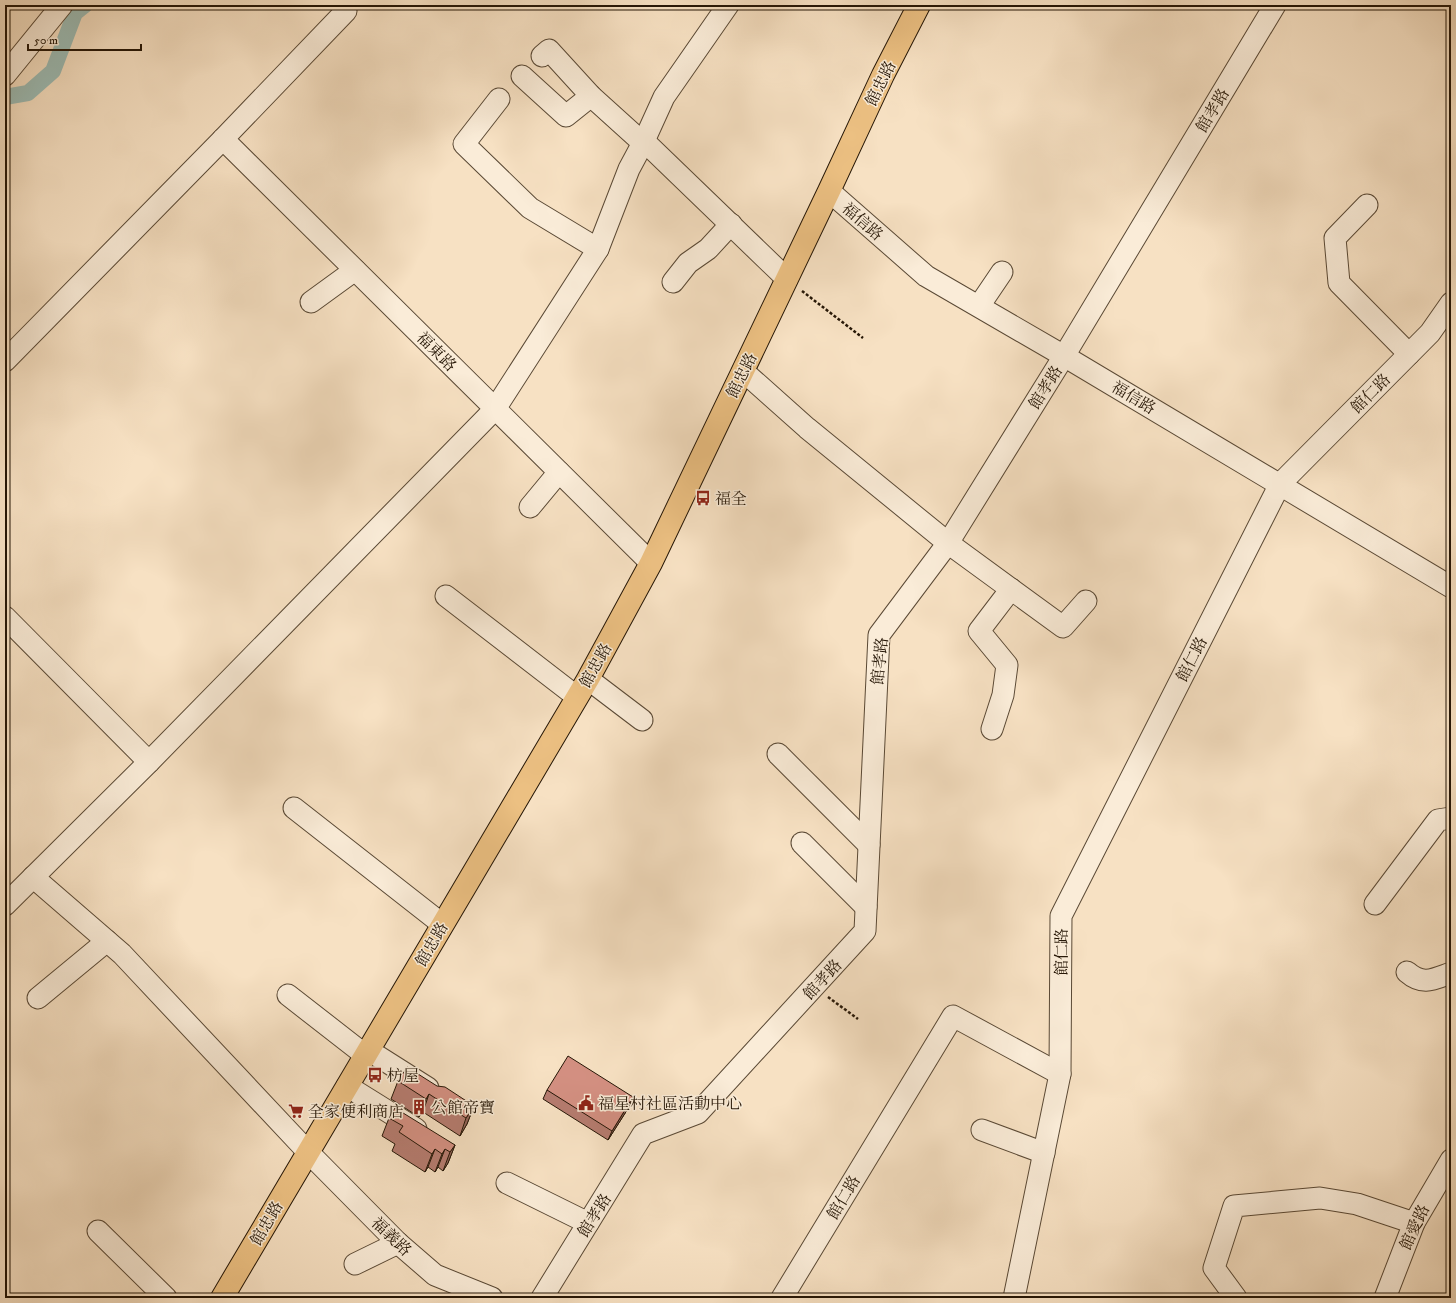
<svg xmlns="http://www.w3.org/2000/svg" width="1456" height="1303" font-family="'IM FELL DW Pica','Noto Serif TC',serif">
  <style>
    .lines { fill: none; stroke-linecap: round; stroke-linejoin: round }
    .canal { stroke: #9dbdb6; stroke-width: 16 }
    .minor-casing { stroke: #5a4935; stroke-width: 23 }
    .major-casing { stroke: #251606; stroke-width: 24 }
    .path { stroke: #251606; stroke-width: 2.5; stroke-dasharray: 3 2; stroke-linecap: butt }
    .minor { stroke: #faecd8; stroke-width: 21 }
    .major { stroke: #ecc082; stroke-width: 22 }
    .wall { fill: #b67c70; stroke: #251606 }
    .shaded-wall { fill: #94655b; stroke: #251606 }
    .building { fill: #d49082; stroke: #251606 }
    .labels { text-anchor: middle; stroke-width: 3; stroke-linejoin: round; paint-order: stroke }
    .street-label { font-size: 16px; fill: #251606; stroke: #faecd8 }
    .poi-label { font-size: 16px; fill: #251606; stroke: #faecd8; text-anchor: start }
  </style>
  <rect width="100%" height="100%" fill="#f7e1c3"/>
  <filter id="stains"><feTurbulence type="fractalNoise" baseFrequency=".005" numOctaves="4"/><feColorMatrix values="0 0 0 0 .2 0 0 0 0 .09 0 0 0 0 .02 0 0 0 .5 -.17"/></filter>
  <radialGradient id="worn" r=".72"><stop offset=".6" stop-color="#630" stop-opacity="0"/><stop offset="1" stop-color="#630" stop-opacity=".3"/></radialGradient>
  <g class="lines">
    <path class="canal" d="M5 97 28 93 53 71 75 13 85 5"/>
    <g class="minor-casing">
      <g id="minor">
        <path d="M542 56 549 50 591 96 643 143"/>
        <path d="M5 75 62 5"/>
        <path d="M522 76 566 116 591 96"/>
        <path d="M499 99 464 144 530 208 598 249"/>
        <path d="M223 139 651 563"/>
        <path d="M644 141 787 279"/>
        <path d="M829 191 926 276 1064 356 1451 587"/>
        <path d="M1367 205 1335 238 1339 283 1409 354"/>
        <path d="M673 282 688 263 708 249 731 224"/>
        <path d="M311 302 355 270"/>
        <path d="M979 306 1002 272"/>
        <path d="M5 361 223 139 346 11 345 5"/>
        <path d="M743 371 807 428 948 543 1063 627 1086 601"/>
        <path d="M530 507 559 472"/>
        <path d="M446 596 577 697"/>
        <path d="M5 617 149 762"/>
        <path d="M588 679 642 720"/>
        <path d="M992 729 1003 695 1007 665 979 631 1011 589"/>
        <path d="M778 754 869 845"/>
        <path d="M294 808 442 924"/>
        <path d="M802 843 866 907"/>
        <path d="M33 877 122 954 308 1152 398 1243 435 1275 492 1298"/>
        <path d="M1375 904 1438 820 1451 818"/>
        <path d="M5 905 149 762 495 409 598 249 629 169 644 141 664 97 728 5"/>
        <path d="M1407 972C1423 986 1434 979 1451 973"/>
        <path d="M288 995 365 1055"/>
        <path d="M38 998 107 941"/>
        <path d="M368 1050 428 1088"/>
        <path d="M347 1086 416 1129"/>
        <path d="M982 1130 1044 1153"/>
        <path d="M507 1183 588 1223"/>
        <path d="M98 1231 166 1298"/>
        <path d="M355 1264 398 1243"/>
        <path d="M542 1298 643 1134 698 1113 865 931 879 635 948 543 1064 356 1275 5"/>
        <path d="M782 1298 953 1016 1060 1074"/>
        <path d="M1014 1298 1060 1074 1061 916 1280 484 1430 333 1451 303"/>
        <path d="M1236 1298 1214 1268 1234 1206 1320 1198 1357 1204 1414 1223"/>
        <path d="M1385 1298 1414 1223 1451 1160"/>
      </g>
    </g>
    <g class="major-casing">
      <path id="major" d="M222 1298 588 679 651 563 829 191 883 75 919 5"/>
    </g>
    <g class="path">
      <path d="M802 291 863 338"/>
      <path d="M828 997 858 1019"/>
    </g>
    <use href="#minor" class="minor"/>
    <use href="#major" class="major"/>
  </g>
  <g class="wall">
    <path d="M398 1081 474 1106 467 1124 460 1136 423 1112 419 1117 391 1099Z"/>
    <path d="M547 1090 629 1107 608 1140 543 1099Z"/>
    <path d="M389 1118 455 1145 448 1163 443 1171 438 1167 435 1172 428 1167 425 1172 392 1151 395 1144 382 1136Z"/>
  </g>
  <g class="shaded-wall">
    <path d="M429 1094 423 1112 419 1117 426 1099Z"/>
    <path d="M633 1097 629 1107 608 1140 612 1131Z"/>
    <path d="M474 1106 467 1124 460 1136 466 1118Z"/>
    <path d="M455 1145 448 1163 443 1171 450 1152Z"/>
    <path d="M435 1149 428 1167 425 1172 432 1154Z"/>
    <path d="M445 1149 438 1167 435 1172 442 1154Z"/>
  </g>
  <g class="building">
    <path d="M568 1056 633 1097 612 1131 547 1090Z"/>
    <path d="M407 1067 437 1086 445 1087 474 1106 466 1118 429 1094 426 1099 398 1081Z"/>
    <path d="M395 1108 455 1145 450 1152 445 1149 442 1154 435 1149 432 1154 399 1132 403 1126 389 1118Z"/>
  </g>
  <defs>
    <g id="bus-bare" transform="scale(1.2)"><path d="M-5-6H5V4H4V6H2V4H-2V6H-4V4H-5ZM-3.5-4V0h7V-4ZM-3.5 1.2v1.5H-2V1.2ZM2 1.2v1.5H3.5V1.2Z" fill="#8f2418" stroke="#faecd8" stroke-width="2.5" paint-order="stroke"/></g>
    <g id="civic-bare" transform="scale(1.2)"><path d="M-.6-6.5H3V-4.5H.6V-3L4-1V1h2V6H-6V1h2V-1L-.6-3ZM-1.2 2.5V6h2.4V2.5Z" fill="#8f2418" stroke="#faecd8" stroke-width="2.5" paint-order="stroke"/></g>
    <g id="building-bare" transform="scale(1.2)"><path d="M-4-6H4V6H1V3H-1V6H-4ZM-2.5-4.3h1.7v1.8h-1.7ZM.8-4.3h1.7v1.8H.8ZM-2.5-1h1.7V.8h-1.7ZM.8-1h1.7V.8H.8Z" fill="#8f2418" stroke="#faecd8" stroke-width="2.5" paint-order="stroke"/></g>
    <g id="supermarket-bare" transform="scale(1.2)"><path d="M-6-5.5h2.5l.6 2H6L4.5 2H-2.5L-4.4-4H-6ZM-1.5 3.2a1.3 1.3 0 1 0 .1 0ZM3 3.2a1.3 1.3 0 1 0 .1 0Z" fill="#8f2418" stroke="#faecd8" stroke-width="2.5" paint-order="stroke"/></g>
  </defs>
  <g fill-rule="evenodd">
    <use href="#bus-bare" x="703" y="498"/>
    <use href="#bus-bare" x="375" y="1075"/>
    <use href="#civic-bare" x="586" y="1103"/>
    <use href="#building-bare" x="419" y="1107"/>
    <use href="#supermarket-bare" x="296" y="1111"/>
  </g>
  <g class="labels">
    <g class="street-label">
      <text transform="translate(880 83) rotate(-64)" y="6">館忠路</text>
      <text transform="translate(1212 110) rotate(-59)" y="6">館孝路</text>
      <text transform="translate(863 221) rotate(41)" y="6">福信路</text>
      <text transform="translate(437 351) rotate(45)" y="6">福東路</text>
      <text transform="translate(741 375) rotate(-64)" y="6">館忠路</text>
      <text transform="translate(1045 387) rotate(-58)" y="6">館孝路</text>
      <text transform="translate(1370 393) rotate(-45)" y="6">館仁路</text>
      <text transform="translate(1134 397) rotate(31)" y="6">福信路</text>
      <text transform="translate(1191 659) rotate(-63)" y="6">館仁路</text>
      <text transform="translate(879 661) rotate(-84)" y="6">館孝路</text>
      <text transform="translate(595 665) rotate(-61)" y="6">館忠路</text>
      <text transform="translate(431 944) rotate(-60)" y="6">館忠路</text>
      <text transform="translate(1061 952) rotate(-90)" y="6">館仁路</text>
      <text transform="translate(822 979) rotate(-47)" y="6">館孝路</text>
      <text transform="translate(843 1197) rotate(-59)" y="6">館仁路</text>
      <text transform="translate(594 1215) rotate(-58)" y="6">館孝路</text>
      <text transform="translate(266 1223) rotate(-60)" y="6">館忠路</text>
      <text transform="translate(1414 1227) rotate(-65)" y="6">館愛路</text>
      <text transform="translate(392 1236) rotate(44)" y="6">福義路</text>
    </g>
    <g class="poi-label">
      <text x="715" y="504">福全</text>
      <text x="387" y="1081">枋屋</text>
      <text x="598" y="1109">福星村社區活動中心</text>
      <text x="431" y="1113">公館帝寶</text>
      <text x="308" y="1117">全家便利商店</text>
    </g>
  </g>
  <rect width="1456" height="1303" fill="none" stroke="#f7e1c3" stroke-width="20"/>
  <rect x="6" y="6" width="1444" height="1291" fill="none" stroke="#251606" stroke-width="2"/>
  <rect x="10" y="10" width="1436" height="1283" fill="none" stroke="#251606"/>
  <path d="M28 44v6h113v-6" fill="none" stroke="#251606" stroke-width="2"/>
  <text x="34" y="44" font-size="12" fill="#251606" stroke="#faecd8" stroke-width="3" paint-order="stroke">50 m</text>
  <rect width="100%" height="100%" filter="url(#stains)"/>
  <rect width="100%" height="100%" fill="url(#worn)"/>
</svg>
